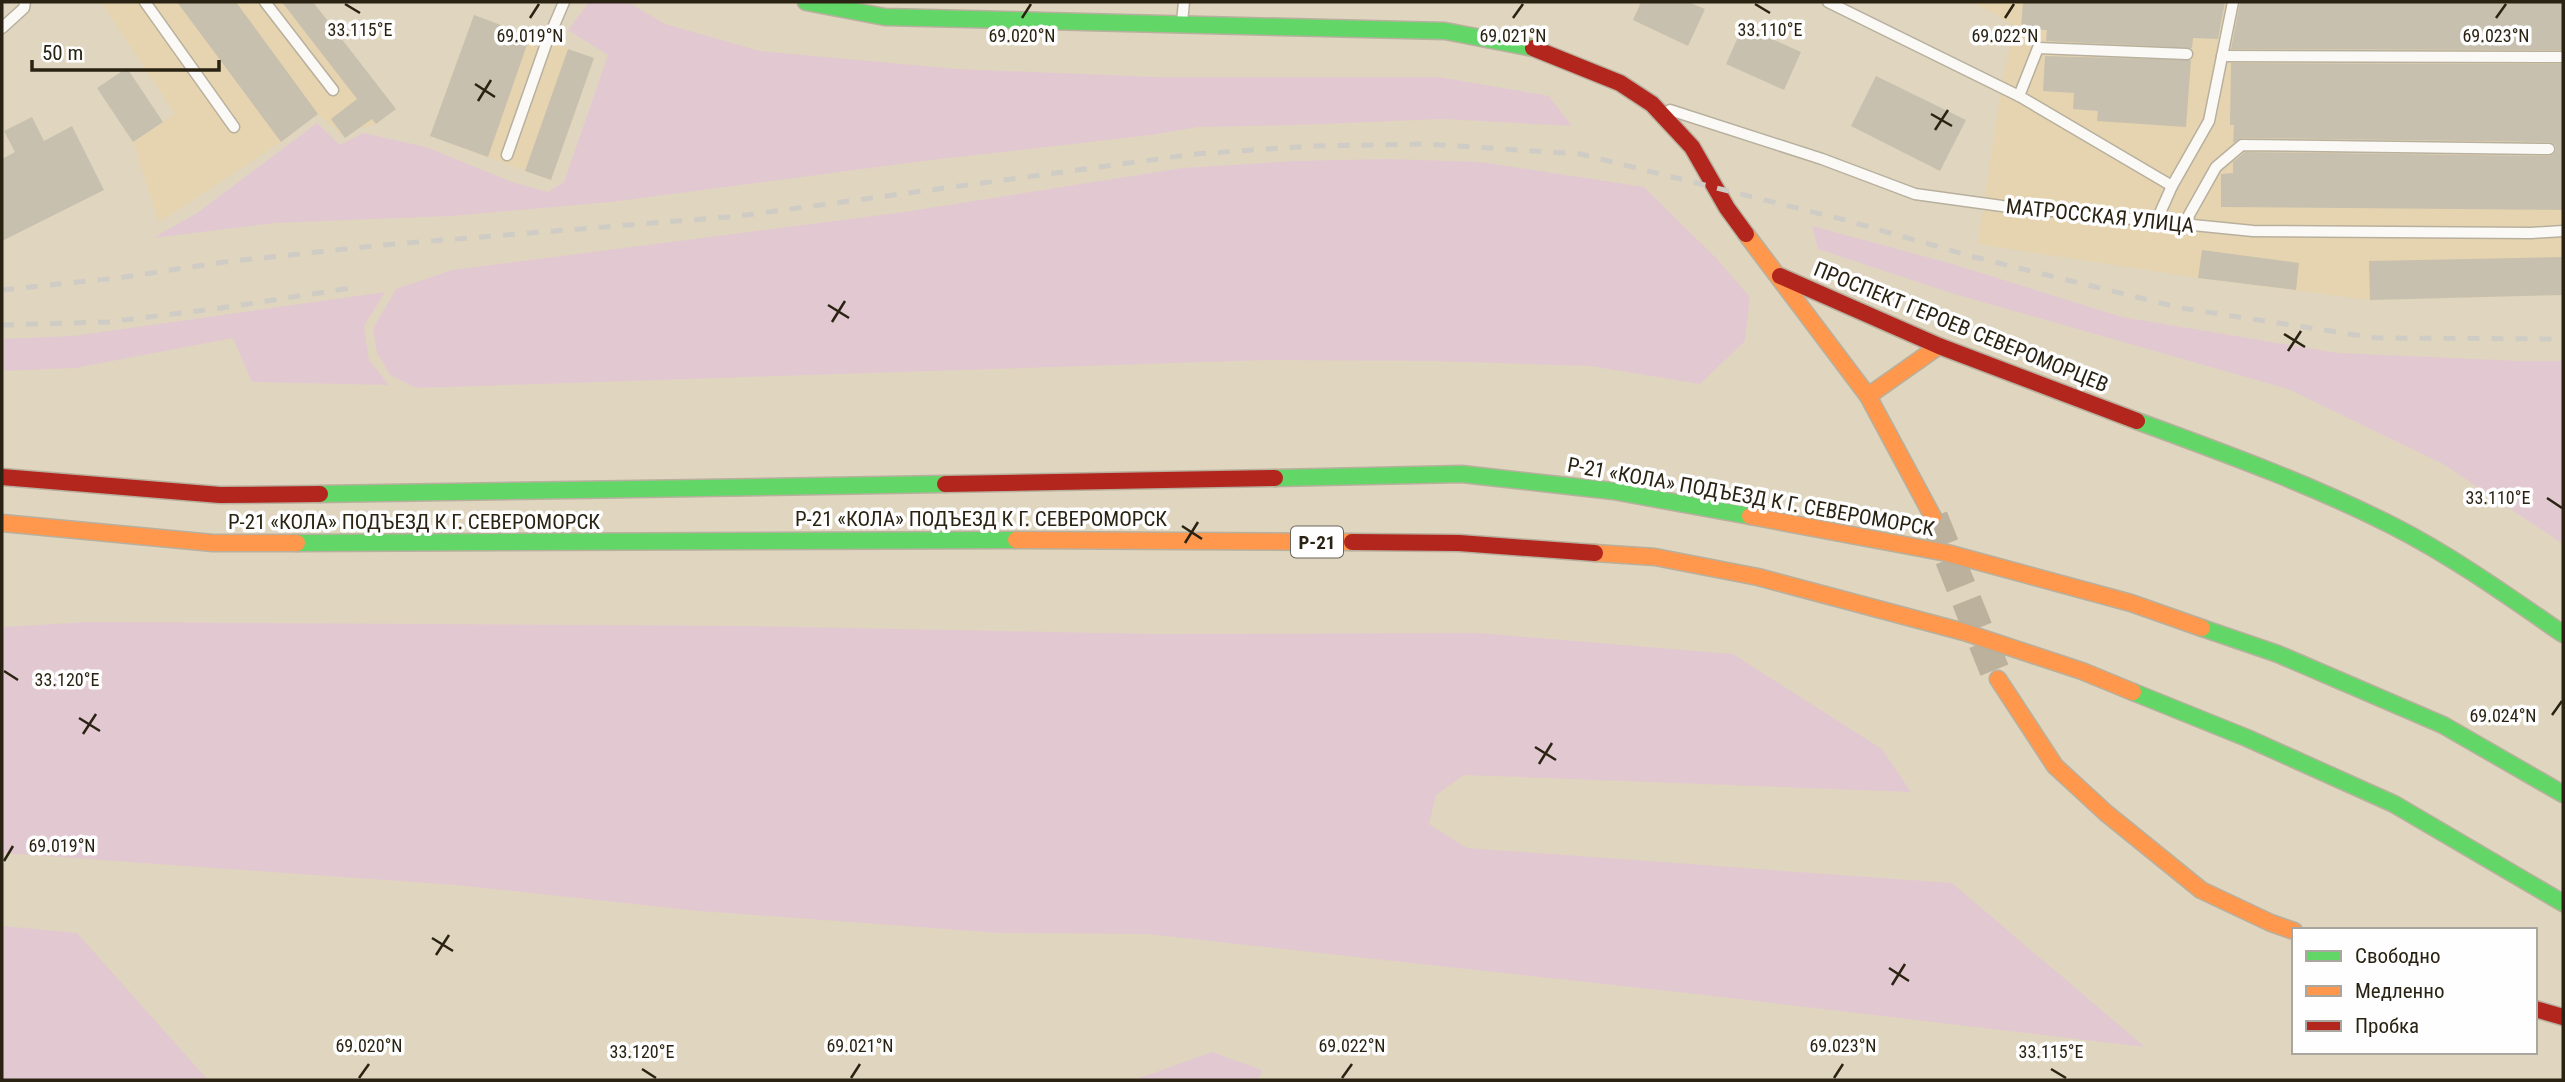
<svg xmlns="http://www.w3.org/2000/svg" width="2565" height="1082" font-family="'Roboto Condensed',sans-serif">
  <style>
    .built { fill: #e5d4af }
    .green { fill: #e2c9d1 }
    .building { fill: #c8c0ae }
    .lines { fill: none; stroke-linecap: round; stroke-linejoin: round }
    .primary-tunnel { stroke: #bcb19c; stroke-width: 30; stroke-dasharray: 30 15; stroke-linecap: butt }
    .lane-casing { stroke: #b8b09e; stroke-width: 13 }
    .fast-casing { stroke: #b8b09e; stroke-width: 19 }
    .slow-casing { stroke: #b8b09e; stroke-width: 19 }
    .jam-casing { stroke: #b8b09e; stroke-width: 19 }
    .lane { stroke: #faf9f5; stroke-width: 10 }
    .fast { stroke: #63d668; stroke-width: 16 }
    .slow { stroke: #ff974d; stroke-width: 16 }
    .jam { stroke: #b3261e; stroke-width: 16 }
    .rail { stroke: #cfccc6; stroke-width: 5; stroke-dasharray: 12 12; stroke-linecap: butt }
    .ticks { fill: none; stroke: #2a2313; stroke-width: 2.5 }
    .labels { text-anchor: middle; stroke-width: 7; stroke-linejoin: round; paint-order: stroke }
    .shield { fill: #fefefe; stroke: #6a655a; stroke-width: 2 }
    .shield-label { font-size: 19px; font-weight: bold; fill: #2a2313 }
    .street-label { font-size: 21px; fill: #2a2313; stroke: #fefefe }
    .ticks-label { font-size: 18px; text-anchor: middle; fill: #2a2313; stroke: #fefefe; stroke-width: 7; stroke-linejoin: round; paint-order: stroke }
  </style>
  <rect width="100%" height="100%" fill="#e0d5be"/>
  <g class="built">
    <path d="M101 2H313L396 109 376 124 358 129 345 138 318 114 281 142 159 222 133 142 175 114Z"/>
    <path d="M1973 2H2563V295L2370 300 2198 278 1978 244 2002 83 2014 25Z"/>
    <path d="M474 15 594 58 551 180 430 136Z"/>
  </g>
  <g class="green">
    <path d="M589 2H628L665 24 760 51 957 69 1156 77H1439L1549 96 1572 126 1443 119 1299 125 1198 127 1151 135 923 161 611 202 451 216 274 223 153 238 197 213 317 123 340 145 363 133 426 147 512 182 548 192 564 182 608 55 568 30Z"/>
    <path d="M1388 159 1481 162 1644 187 1717 259 1750 297 1745 341 1700 384 1590 366 1430 361 1267 360 416 388 390 375 377 353 373 329 396 289 452 270 904 212 1182 168 1294 161Z"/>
    <path d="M1812 226 1949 263 2122 317 2338 353 2521 361H2563V544L2443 464 2288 389 1951 293 1818 249Z"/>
    <path d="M385 292 364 326 369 360 389 385 252 382 233 338 75 368 2 371V339L73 336Z"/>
    <path d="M89 622 751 626 1157 634 1478 633 1733 654 1882 749 1911 792 1464 775 1436 795 1429 824 1467 848 1952 883 2145 1047 1696 994 1147 934 1000 933 699 911 456 885 2 853V627Z"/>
    <path d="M2 926 77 933 208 1080H2Z"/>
    <path d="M1212 1052 1262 1070 1258 1080H1134Z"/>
  </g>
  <g class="building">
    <path d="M177 2H236L318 114 281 142Z"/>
    <path d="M282 2H313L396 109 376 124 372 119 345 138 331 119 357 99Z"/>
    <path d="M1641 2H1688L1705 9 1688 46 1633 20Z"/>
    <path d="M2023 2H2225L2218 39 2193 38 2192 48 2046 41 2047 30 2021 29Z"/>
    <path d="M2240 2H2563V50L2231 49Z"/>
    <path d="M474 15 530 36 488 157 430 136Z"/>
    <path d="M1743 26 1801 52 1784 90 1726 64Z"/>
    <path d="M568 49 594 58 551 180 525 171Z"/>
    <path d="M2045 56 2191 60 2186 127 2097 121 2098 111 2073 109 2074 93 2043 91Z"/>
    <path d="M2231 63 2563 64V210L2221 207V174L2233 173V162L2245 152 2549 156 2553 155 2556 150 2555 145 2549 142 2242 138 2233 143 2234 125H2230Z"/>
    <path d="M127 68 163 122 133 142 97 88Z"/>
    <path d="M1876 76 1966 120 1940 171 1851 126Z"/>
    <path d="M32 117 44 141 72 126 104 190 2 241V159L15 152 4 131Z"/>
    <path d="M2202 250 2299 263 2296 290 2198 278Z"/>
    <path d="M2563 257V295L2370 300 2369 261Z"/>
  </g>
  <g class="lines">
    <path class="primary-tunnel" d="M1933 517 1998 679"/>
    <g class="lane-casing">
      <g id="lane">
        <path d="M145 2 234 127"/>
        <path d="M265 2 333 90"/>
        <path d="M1828 2 2019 96"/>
        <path d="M1182 22 1184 2"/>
        <path d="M2 28 24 8 25 2"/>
        <path d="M2222 56 2563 57"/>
        <path d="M1670 110 1822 159 1915 194 2002 206 2253 231 2531 233 2563 231"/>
        <path d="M507 155 546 44 564 2"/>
        <path d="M2172 186 2019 96 2038 48 2187 54"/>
        <path d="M2156 222 2172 186 2209 121 2233 2"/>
        <path d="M2184 224 2216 167 2242 145 2549 149"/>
      </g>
    </g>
    <g class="fast-casing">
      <g id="fast">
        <path d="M806 2 885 17 1445 31 1533 48"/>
        <path d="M2137 421C2224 453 2310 484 2393 526 2452 556 2508 596 2563 634"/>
        <path d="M1275 478 1462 474 1613 491 1750 516"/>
        <path d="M320 494 945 484"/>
        <path d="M297 543 1016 540"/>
        <path d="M2202 628 2278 654 2443 725 2563 794"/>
        <path d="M2133 692 2247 738 2394 804 2563 903"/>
      </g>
    </g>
    <g class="slow-casing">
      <g id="slow">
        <path d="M1746 234 1868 396 1933 517"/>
        <path d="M1868 396 1939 346"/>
        <path d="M1750 516 1947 553 2131 603 2202 628"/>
        <path d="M2 523 213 543H297"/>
        <path d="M1016 540 1352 542"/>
        <path d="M1595 553 1655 557 1758 577 1964 632 2082 671 2133 692"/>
        <path d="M1998 679 2055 766 2106 813 2201 890 2271 923 2294 931"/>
      </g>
    </g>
    <g class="jam-casing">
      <g id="jam">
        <path d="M1533 48 1620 83 1652 104 1692 147 1727 208 1746 234"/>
        <path d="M1780 276 1939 346 2137 421"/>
        <path d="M2 477 220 495 320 494"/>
        <path d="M945 484 1275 478"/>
        <path d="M1352 542 1459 543 1595 553"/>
        <path d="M2535 1009 2563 1017"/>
      </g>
    </g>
    <use href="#lane" class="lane"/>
    <use href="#fast" class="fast"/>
    <use href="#slow" class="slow"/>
    <use href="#jam" class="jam"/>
    <g class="rail">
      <path d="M2 290 118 278 224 262 383 245 739 216 1195 154 1312 146 1427 144 1580 154 1845 220 1974 257 2181 308 2376 338 2563 339"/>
      <path d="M2 325 108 322 221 308 351 288"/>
    </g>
  </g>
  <path class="ticks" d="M345 4 360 13M1755 4 1770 13M530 18 539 4M1022 18 1031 4M1513 18 1523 4M2005 18 2014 4M2496 18 2506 4M475 84 495 97M478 101 491 80M1931 114 1952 126M1935 130 1948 110M828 305 849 318M832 322 845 301M2284 334 2305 347M2288 351 2301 331M2547 498 2562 508M1182 526 1202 539M1185 543 1198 522M4 671 18 680M2552 715 2562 701M79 718 100 731M83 734 96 714M1535 747 1556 760M1539 764 1552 743M4 861 13 846M432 938 453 951M436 955 449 935M1889 968 1909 981M1892 985 1905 964M642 1069 656 1078M2051 1069 2066 1078M359 1078 369 1064M851 1078 860 1064M1342 1078 1352 1064M1834 1078 1843 1064"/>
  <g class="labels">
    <rect class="shield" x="1291" y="526.5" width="52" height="31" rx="5"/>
    <g class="shield-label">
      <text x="1317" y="549">Р-21</text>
    </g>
    <g class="street-label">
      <text transform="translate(2100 216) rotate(6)" y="7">МАТРОССКАЯ УЛИЦА</text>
      <text transform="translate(1961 327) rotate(22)" y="7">ПРОСПЕКТ ГЕРОЕВ СЕВЕРОМОРЦЕВ</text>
      <text transform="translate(1751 497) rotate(10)" y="7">Р-21 «КОЛА» ПОДЪЕЗД К Г. СЕВЕРОМОРСК</text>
      <text x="981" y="526">Р-21 «КОЛА» ПОДЪЕЗД К Г. СЕВЕРОМОРСК</text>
      <text x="414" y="529">Р-21 «КОЛА» ПОДЪЕЗД К Г. СЕВЕРОМОРСК</text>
    </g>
  </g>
  <g class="ticks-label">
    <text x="1770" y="36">33.110°E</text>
    <text x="360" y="36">33.115°E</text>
    <text x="530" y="42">69.019°N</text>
    <text x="1022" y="42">69.020°N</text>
    <text x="1513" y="42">69.021°N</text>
    <text x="2005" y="42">69.022°N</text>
    <text x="2496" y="42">69.023°N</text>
    <text x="2498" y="504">33.110°E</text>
    <text x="67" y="686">33.120°E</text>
    <text x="2503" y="722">69.024°N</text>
    <text x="62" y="852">69.019°N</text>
    <text x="369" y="1052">69.020°N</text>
    <text x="860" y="1052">69.021°N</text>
    <text x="1352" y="1052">69.022°N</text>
    <text x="1843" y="1052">69.023°N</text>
    <text x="642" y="1058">33.120°E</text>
    <text x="2051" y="1058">33.115°E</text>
  </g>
  <rect width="2565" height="1082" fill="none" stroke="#2a2313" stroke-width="7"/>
  <rect x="2292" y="928" width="245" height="126" fill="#fefefe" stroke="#a9a6a0" stroke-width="2"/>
  <rect x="2306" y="951" width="35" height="10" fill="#63d668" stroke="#a9a6a0" stroke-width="2"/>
  <text x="2355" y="963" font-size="21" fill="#2a2313">Свободно</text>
  <rect x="2306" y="986" width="35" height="10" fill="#ff974d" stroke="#a9a6a0" stroke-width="2"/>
  <text x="2355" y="998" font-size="21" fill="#2a2313">Медленно</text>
  <rect x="2306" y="1021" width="35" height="10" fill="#b3261e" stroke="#a9a6a0" stroke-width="2"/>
  <text x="2355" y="1033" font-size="21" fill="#2a2313">Пробка</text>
  <path d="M32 60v10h187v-10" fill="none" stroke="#2a2313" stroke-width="3.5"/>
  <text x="42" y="60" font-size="21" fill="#2a2313" stroke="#fefefe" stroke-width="5" paint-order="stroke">50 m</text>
</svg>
